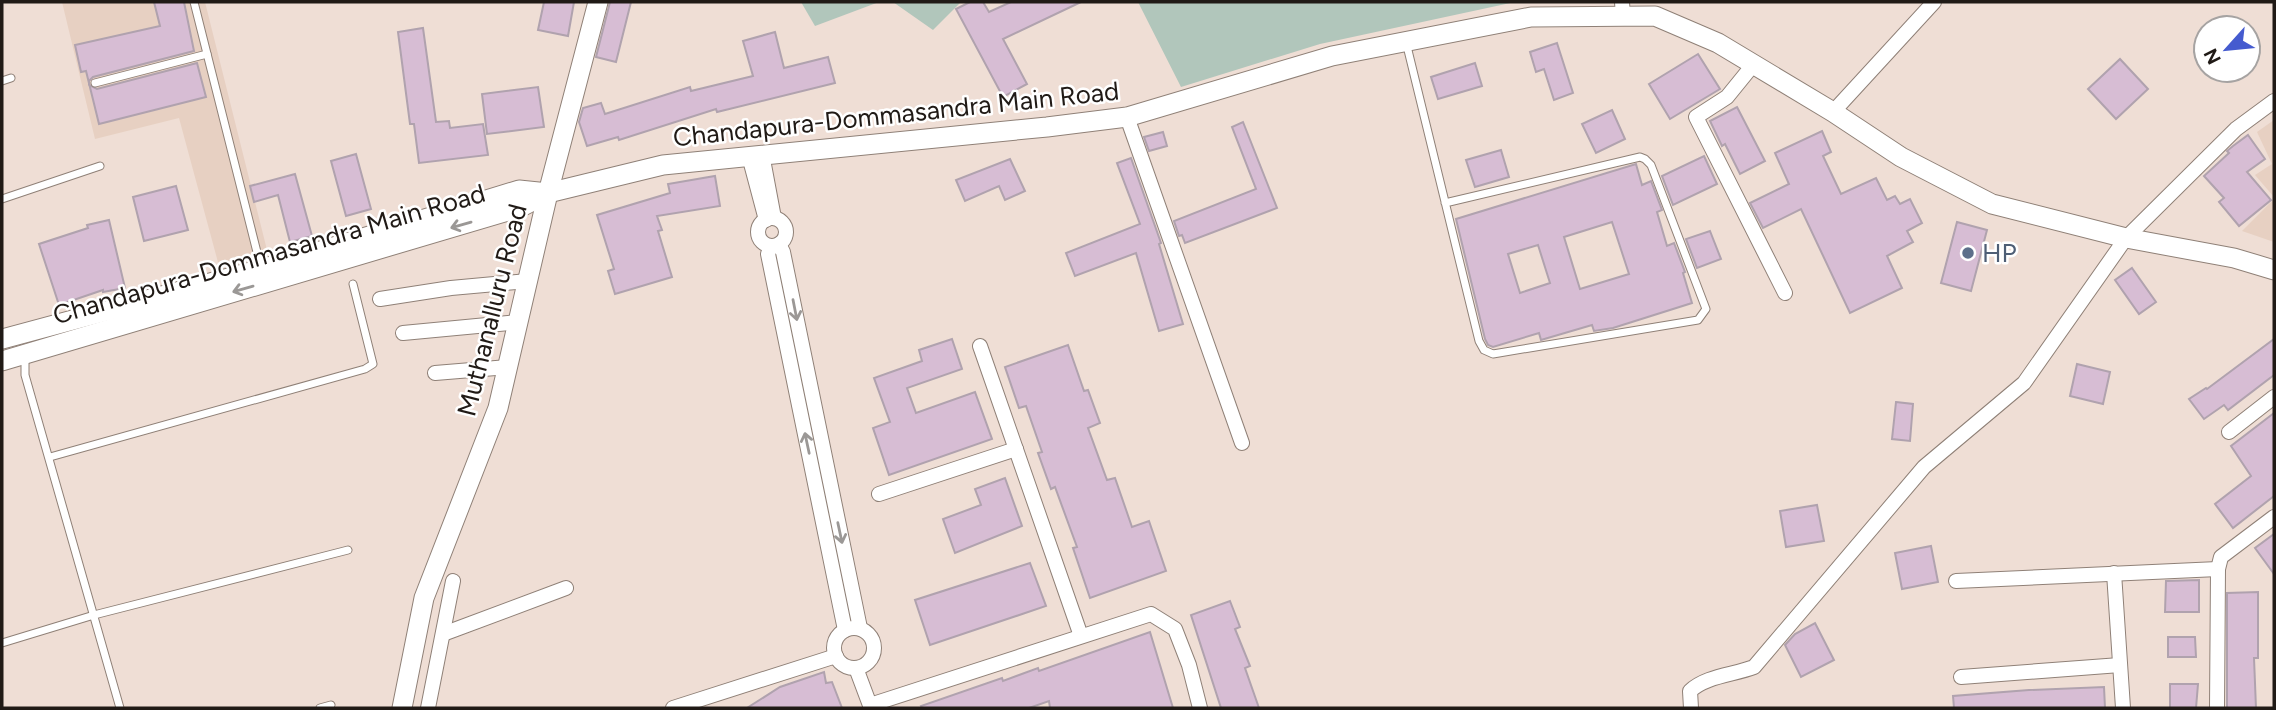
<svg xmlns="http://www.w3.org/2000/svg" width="2276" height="710" font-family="Figtree,sans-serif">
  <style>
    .built { fill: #e7d0c2 }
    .green { fill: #b1c6bb }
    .building { fill: #d7bdd4; stroke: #b0a2ae; stroke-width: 2; fill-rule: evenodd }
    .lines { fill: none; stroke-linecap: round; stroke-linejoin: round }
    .lane-casing { stroke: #8f8077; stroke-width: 9 }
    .street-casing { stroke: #8f8077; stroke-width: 16 }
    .secondary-casing { stroke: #8f8077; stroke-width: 21 }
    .lane { stroke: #fff; stroke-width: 7 }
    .street { stroke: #fff; stroke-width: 14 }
    .secondary { stroke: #fff; stroke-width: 19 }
    .oneway { stroke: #9b9896 }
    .service-dot { fill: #5c6f8a; stroke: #fff; stroke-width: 2.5 }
    .labels { text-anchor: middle; stroke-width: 5; stroke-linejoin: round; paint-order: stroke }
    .street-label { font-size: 26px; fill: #201a16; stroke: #fff }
    .service-label { font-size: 26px; fill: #4e5e75; stroke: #fff; text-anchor: start }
  </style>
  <rect width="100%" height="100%" fill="#efded5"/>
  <g class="built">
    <path d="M62 2H205L268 254 219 266 179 118 95 139Z"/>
    <path d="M2274 120V197L2255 175 2272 164 2257 132Z"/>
    <path d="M2274 199V242L2242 231Z"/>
  </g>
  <g class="green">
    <path d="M801 2H879L815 26Z"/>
    <path d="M893 2H961L933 30Z"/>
    <path d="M1138 2H1515L1320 44 1181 87Z"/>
  </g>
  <g class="building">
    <path d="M154 2H184L194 51 93 77 89 81V85L97 89 197 63 206 97 99 124 86 71 81 72 75 45 160 26Z"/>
    <path d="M544 2H574L568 36 538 30Z"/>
    <path d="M610 2H631L616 62 596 57Z"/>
    <path d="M970 2H983L989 12 1011 2H1081L1003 39 1027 84 1003 97 956 9Z"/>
    <path d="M423 28 436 122 449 121 450 128 483 124 488 155 419 163 414 124H410L398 32Z"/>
    <path d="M775 32 784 68 828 57 835 83 717 112 716 109 619 140 618 137 587 146 579 122 583 108 601 103 605 114 690 87 691 91 753 76 743 41Z"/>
    <path d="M1557 43 1573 93 1554 100 1544 69 1536 72 1530 52Z"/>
    <path d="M1698 54 1720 89 1670 119 1649 84Z"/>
    <path d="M2120 59 2148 89 2116 119 2088 89Z"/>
    <path d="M1475 63 1482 86 1438 99 1431 77Z"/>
    <path d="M538 87 544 127 487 134 482 94Z"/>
    <path d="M1737 107 1765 161 1740 174 1725 144 1722 146 1710 121Z"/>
    <path d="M1612 110 1625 139 1596 153 1582 124Z"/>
    <path d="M1243 122 1277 208 1185 243 1182 235 1179 236 1174 221 1256 189 1232 127Z"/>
    <path d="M1822 131 1831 152 1823 156 1841 194 1876 178 1887 200 1895 196 1900 204 1910 199 1922 223 1907 231 1913 242 1887 256 1902 288 1850 313 1801 209 1763 228 1750 203 1789 184 1775 153Z"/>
    <path d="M1163 132 1167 146 1149 151 1144 137Z"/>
    <path d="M2248 135 2265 159 2247 172 2271 200 2239 226 2219 202 2224 198 2204 176 2229 153 2227 151 2233 146Z"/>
    <path d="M1501 150 1509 177 1475 187 1466 160Z"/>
    <path d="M356 154 371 209 346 216 331 161Z"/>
    <path d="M1704 156 1717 184 1673 205 1662 176Z"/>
    <path d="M1131 158 1161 243 1159 244 1183 324 1159 331 1136 253 1075 276 1066 253 1140 224 1117 163Z"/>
    <path d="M1010 159 1025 191 1005 200 999 186 965 201 956 180Z"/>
    <path d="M1636 164 1642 185 1651 181 1662 210 1657 212 1667 246 1674 243 1685 272 1683 273 1692 303 1613 328 1594 331 1592 325 1541 340 1539 333 1493 347 1488 345 1485 339 1456 219ZM1612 222 1629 274 1580 289 1564 237ZM1538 245 1550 283 1520 293 1508 254Z"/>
    <path d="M295 174 312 236 290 242 278 195 254 202 250 186Z"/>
    <path d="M715 176 720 206 657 216 662 230 658 231 672 277 615 294 608 271 614 269 597 215 670 193 668 184Z"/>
    <path d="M176 186 188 230 144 241 133 197Z"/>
    <path d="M109 220 125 288 103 292V290L59 305 39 244 88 228 87 225Z"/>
    <path d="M1957 222 1987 230 1971 291 1941 283Z"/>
    <path d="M1710 231 1721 259 1697 268 1686 239Z"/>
    <path d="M2132 268 2156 302 2139 314 2115 280Z"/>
    <path d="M952 339 962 369 907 388 916 413 975 392 992 439 889 475 873 428 890 422 874 378 922 361 919 350Z"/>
    <path d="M2274 339V375L2228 410 2224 405 2204 419 2189 399 2206 388 2207 389Z"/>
    <path d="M1068 345 1084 391 1088 390 1100 423 1088 428 1107 480 1115 478 1132 527 1149 521 1166 571 1090 598 1073 548 1077 547 1055 487 1051 489 1038 453 1042 452 1026 406 1019 408 1005 367Z"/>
    <path d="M2077 364 2110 372 2103 404 2070 396Z"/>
    <path d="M1896 402 1913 404 1910 441 1892 439Z"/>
    <path d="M2274 413V496L2233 528 2215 504 2251 476 2231 446Z"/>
    <path d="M1005 478 1022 526 955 553 943 519 981 505 975 489Z"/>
    <path d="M1817 505 1824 541 1786 547 1780 511Z"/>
    <path d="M2274 534V574L2255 548Z"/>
    <path d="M1931 546 1938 582 1902 589 1895 553Z"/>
    <path d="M1030 563 1046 606 930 645 915 600Z"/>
    <path d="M2199 580V612H2165L2166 581Z"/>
    <path d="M2258 592V658H2254L2256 708H2227V593Z"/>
    <path d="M1230 601 1240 627 1235 629 1250 666 1245 668 1259 708H1221L1191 615Z"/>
    <path d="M1815 623 1834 660 1801 677 1785 645 1795 634Z"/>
    <path d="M1150 632 1173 708H1050L1049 701 1029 708H922L921 706 1002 678 1003 681 1038 668 1039 671Z"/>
    <path d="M2168 637H2195L2196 657H2168Z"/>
    <path d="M824 672 826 683 832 682 842 708H747L780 687Z"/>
    <path d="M2170 684H2198L2196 708H2170Z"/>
    <path d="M2104 687 2105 708H1954L1953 696 2029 690Z"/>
  </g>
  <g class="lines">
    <g class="lane-casing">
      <g id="lane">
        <path d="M194 2 261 268"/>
        <path d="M1406 42 1479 341 1484 350 1493 354 1698 320 1706 309 1651 165 1645 159 1640 157 1445 203"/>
        <path d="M2 81 11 78"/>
        <path d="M95 83 207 54"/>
        <path d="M2 199 100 166"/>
        <path d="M25 355V375L120 708"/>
        <path d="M50 457 365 369 373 364 353 284"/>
        <path d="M2 643 94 615 348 550"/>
        <path d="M320 708 331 705"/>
      </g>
    </g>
    <g class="street-casing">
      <g id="street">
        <path d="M1622 2 1623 16"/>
        <path d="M1753 65 1727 97 1696 117 1785 293"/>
        <path d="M1833 112 1934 2"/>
        <path d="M1127 117 1242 443"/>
        <path d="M762 154 774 218"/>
        <path d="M749 156 766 220"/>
        <circle cx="772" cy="232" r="14"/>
        <path d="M779 244 783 252 860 628"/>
        <path d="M771 246 768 254 845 630"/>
        <path d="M380 299 451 288 528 281"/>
        <path d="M403 333 519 322"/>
        <path d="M980 346 1081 636"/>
        <path d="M435 373 508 367"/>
        <path d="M2229 432 2274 397"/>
        <path d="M879 494 1016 449"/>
        <path d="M2114 573 2123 708"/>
        <path d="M1956 581 2218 569"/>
        <circle cx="854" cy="648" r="20"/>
        <path d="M443 634 566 588"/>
        <path d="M856 668 871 708"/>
        <path d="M1961 677 2120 665"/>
        <path d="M870 705 1151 614 1175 629 1189 665 1200 708"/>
        <path d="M428 708 453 581"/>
        <path d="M673 708 836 656"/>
        <path d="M1691 708 1690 691C1706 676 1733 675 1754 667L1924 467 2024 383 2126 238 2236 129 2274 101"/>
        <path d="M2217 708 2218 569 2221 557 2274 517"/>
      </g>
    </g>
    <g class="secondary-casing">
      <g id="secondary">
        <path d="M2 339 262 269 519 190 548 193"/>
        <path d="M2 361 521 207 548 193 663 165 1047 127 1127 117 1332 56 1531 17 1655 16 1718 43 1833 112 1901 157 1992 204 2126 238 2234 258 2274 270"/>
        <path d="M402 708 424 598 498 408 548 193 598 2"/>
      </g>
    </g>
    <use href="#lane" class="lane"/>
    <use href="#street" class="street"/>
    <use href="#secondary" class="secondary"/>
  </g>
  <defs><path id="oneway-shaft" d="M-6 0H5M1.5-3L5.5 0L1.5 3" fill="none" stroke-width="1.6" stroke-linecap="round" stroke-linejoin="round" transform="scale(1.75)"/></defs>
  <g class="oneway">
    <use href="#oneway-shaft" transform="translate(461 225) rotate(164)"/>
    <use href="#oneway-shaft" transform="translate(243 289) rotate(164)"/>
    <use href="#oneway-shaft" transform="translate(795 310) rotate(79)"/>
    <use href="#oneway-shaft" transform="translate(807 443) rotate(-102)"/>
    <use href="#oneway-shaft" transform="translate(840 533) rotate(78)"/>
  </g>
  <circle class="service-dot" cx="1968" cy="253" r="7"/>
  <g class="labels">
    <g class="street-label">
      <text transform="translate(896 114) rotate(-6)" y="9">Chandapura-Dommasandra Main Road</text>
      <text transform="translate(269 254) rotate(-16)" y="9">Chandapura-Dommasandra Main Road</text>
      <text transform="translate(492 310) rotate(-76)" y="9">Muthanalluru Road</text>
    </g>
    <g class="service-label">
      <text x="1982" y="262">HP</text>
    </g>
  </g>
  <rect width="2276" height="710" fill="none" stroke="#201a16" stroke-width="7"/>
  <g transform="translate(2227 49) rotate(243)"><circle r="33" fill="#ffffff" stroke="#a6a3a2" stroke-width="2"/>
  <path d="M0-5L12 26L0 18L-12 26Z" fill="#455bcf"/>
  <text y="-10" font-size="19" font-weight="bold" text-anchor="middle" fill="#201a16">N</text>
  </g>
</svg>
